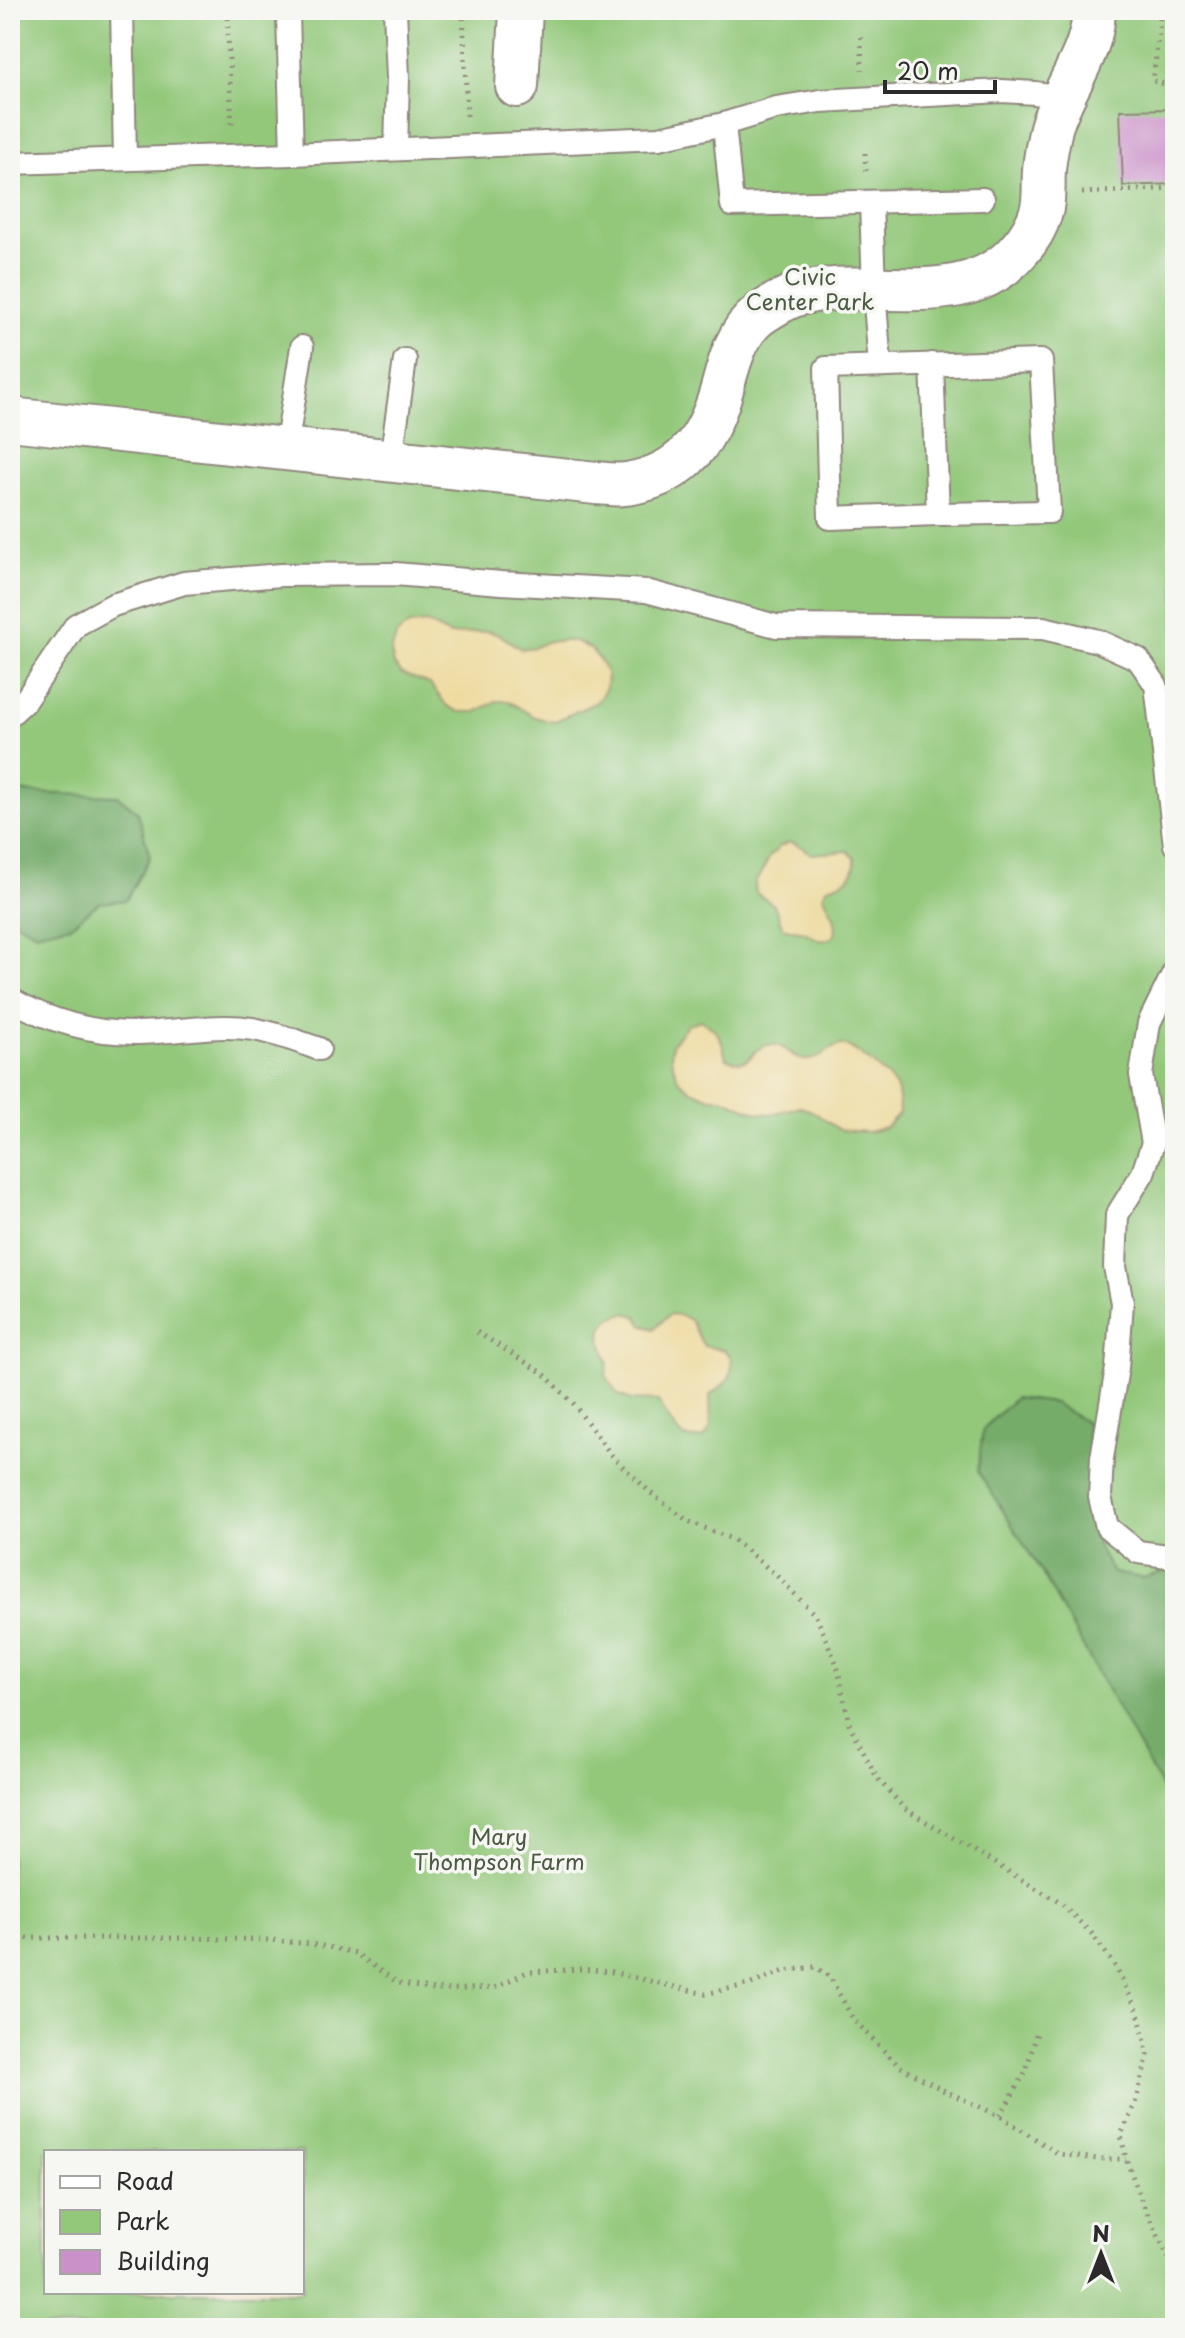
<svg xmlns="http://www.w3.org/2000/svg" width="1185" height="2338" font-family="'Playpen Sans',sans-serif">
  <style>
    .green { fill: #93c87a; stroke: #5f7a52; stroke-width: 2; fill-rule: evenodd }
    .forest { fill: #76ac6a; stroke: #506c4a; stroke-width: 2 }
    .sand { fill: #eeda9e; stroke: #8c8264; stroke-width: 2 }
    .building { fill: #ca90ca }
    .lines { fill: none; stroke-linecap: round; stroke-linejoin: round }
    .lane-casing { stroke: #8f877c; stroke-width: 26 }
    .street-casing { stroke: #8f877c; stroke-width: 46 }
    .path { stroke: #8f877c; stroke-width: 5; stroke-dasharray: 2 6; stroke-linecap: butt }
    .lane { stroke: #fff; stroke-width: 22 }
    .street { stroke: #fff; stroke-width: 42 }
    .labels { text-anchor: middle; stroke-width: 7; stroke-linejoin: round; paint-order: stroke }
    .park-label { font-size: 22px; fill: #4a5a43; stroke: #f6f6f2 }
  </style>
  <rect width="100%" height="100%" fill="#f6f6f2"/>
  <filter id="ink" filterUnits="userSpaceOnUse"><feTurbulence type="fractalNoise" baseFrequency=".0125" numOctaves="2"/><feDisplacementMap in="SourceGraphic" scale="16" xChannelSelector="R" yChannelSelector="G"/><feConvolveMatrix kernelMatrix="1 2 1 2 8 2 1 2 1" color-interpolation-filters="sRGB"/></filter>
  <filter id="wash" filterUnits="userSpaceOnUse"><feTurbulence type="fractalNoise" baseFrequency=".006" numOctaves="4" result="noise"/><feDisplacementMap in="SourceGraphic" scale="32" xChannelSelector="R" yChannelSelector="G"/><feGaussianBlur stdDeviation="1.8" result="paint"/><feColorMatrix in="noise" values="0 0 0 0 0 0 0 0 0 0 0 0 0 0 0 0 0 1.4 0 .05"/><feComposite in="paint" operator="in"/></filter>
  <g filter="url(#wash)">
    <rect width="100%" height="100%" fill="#f3e3cc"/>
    <path class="green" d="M10 10H1175V2328H10ZM46 2152H302V2292H46Z"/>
    <g class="forest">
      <path d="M10 789 31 793 118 796 138 812 150 857 126 900 99 903 71 925 36 933 18 923 10 913Z"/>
      <path d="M1015 1398 1054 1403 1087 1423 1089 1469 1088 1505 1098 1548 1113 1573 1143 1578 1175 1568V1812L1042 1573 978 1471 983 1429Z"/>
    </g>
    <g class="sand">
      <path d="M426 623 450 635 488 631 500 635 521 649 535 647 549 641H576L591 649 600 660 607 674 606 688 597 702 553 722 535 717 508 701H496L476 712H459L447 706 430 684 402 674 394 665 391 652 397 634 409 625Z"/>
      <path d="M791 842 804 848 811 854 848 851 855 858C856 878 845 882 828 887L823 895C830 910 838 917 835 935 821 946 817 938 804 932 798 930 790 930 783 928L774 905 756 893 755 883 771 855 780 846Z"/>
      <path d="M701 1020C720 1031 721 1038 726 1058 756 1070 747 1049 768 1045 783 1042 789 1055 801 1059 817 1064 827 1047 841 1045 851 1044 892 1078 897 1089 900 1096 898 1106 899 1113L886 1127 869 1132 839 1130 812 1111 800 1107 771 1114 758 1113 722 1098H710L692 1090 678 1079 671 1059 672 1044 688 1024Z"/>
      <path d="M625 1313 637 1316 642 1324 654 1329 670 1314C699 1317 690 1326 704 1346L724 1350 731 1357C734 1383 726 1381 710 1395L711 1426 705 1437C677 1446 671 1421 658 1401L631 1400 617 1394 606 1375 608 1362 601 1339 602 1329 610 1318Z"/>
    </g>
    <g id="blocks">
      <path class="building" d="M1175 109V184L1123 186 1120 110Z"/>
    </g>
  </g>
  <g filter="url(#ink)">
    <use href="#blocks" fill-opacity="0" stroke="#8f877c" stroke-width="2"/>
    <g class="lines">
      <g class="lane-casing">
        <g id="lane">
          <path d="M122 10 125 159"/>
          <path d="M395 10 398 78 396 149"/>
          <path d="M724 124 732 205 983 199"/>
          <path d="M292 154 288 14 292 10"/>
          <path d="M10 163 292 154 659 138 724 124 776 108 820 101 1002 91 1035 93 1062 97"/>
          <path d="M871 202 874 290 880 366"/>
          <path d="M932 364 938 514 1049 512 1041 361 826 368 830 518 938 514"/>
          <path d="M286 449 302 347"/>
          <path d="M391 460 405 360"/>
          <path d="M10 715 24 702 76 625 113 605 184 583 281 575 395 574 501 583 646 591 776 626 1043 628 1098 641 1138 659 1156 685 1175 845"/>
          <path d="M1175 970 1149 1023 1141 1075 1153 1143 1143 1173 1117 1215 1115 1267 1122 1303 1117 1368 1102 1458 1100 1497 1107 1527 1138 1552 1175 1557"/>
          <path d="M10 999C49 1021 90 1033 135 1033 174 1033 214 1023 253 1029 276 1033 297 1041 319 1049"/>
        </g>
      </g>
      <g class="street-casing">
        <g id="street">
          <path d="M517 86 521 10"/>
          <path d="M10 419 596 483C607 484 620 486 632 483 685 473 708 439 722 389 729 363 736 333 759 315 771 307 783 299 796 295 869 274 965 316 1020 249 1029 239 1037 225 1041 212 1045 199 1043 184 1044 170 1045 156 1048 142 1051 128 1063 87 1093 54 1094 10"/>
        </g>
      </g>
      <g class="path">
        <path d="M227 10 232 127"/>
        <path d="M428 10H431"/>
        <path d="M463 10 467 117"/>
        <path d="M1161 10 1153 81 1175 87"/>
        <path d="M229 17 260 15"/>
        <path d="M861 37 862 70"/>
        <path d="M865 153 866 176"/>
        <path d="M1082 193 1175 188"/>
        <path d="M477 1332 543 1373 573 1403 612 1456 653 1495 688 1521 734 1540 776 1575 816 1616 837 1665 849 1723 877 1778 905 1809 1062 1904 1092 1934 1115 1966 1138 2012 1148 2055 1135 2104 1121 2135 1126 2159 1142 2202 1175 2271"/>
        <path d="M10 1938H191L271 1940 319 1945 355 1953 398 1983 434 1990 494 1988 527 1972 581 1969 611 1972 705 1994 751 1984 784 1971 815 1967 830 1977 853 2019 899 2066 945 2091 1000 2116 1059 2154 1097 2159H1126"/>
        <path d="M1000 2116 1026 2071 1037 2032"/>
      </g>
      <use href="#lane" class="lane"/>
      <use href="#street" class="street"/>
    </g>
  </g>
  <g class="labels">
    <g class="park-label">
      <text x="810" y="285">Civic<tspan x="810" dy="25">Center Park</tspan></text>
      <text x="499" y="1845">Mary<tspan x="499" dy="25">Thompson Farm</tspan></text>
    </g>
  </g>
  <rect width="1185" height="2338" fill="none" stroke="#f6f6f2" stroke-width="40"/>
  <rect x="44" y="2150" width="260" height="144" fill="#f6f6f2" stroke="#a5a5a2" stroke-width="2"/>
  <rect x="60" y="2176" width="40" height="12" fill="#ffffff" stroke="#a5a5a2" stroke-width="2"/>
  <text x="116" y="2190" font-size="24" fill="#2b2b2b">Road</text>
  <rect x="60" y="2210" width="40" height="24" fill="#93c87a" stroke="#a5a5a2" stroke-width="2"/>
  <text x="116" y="2230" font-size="24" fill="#2b2b2b">Park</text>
  <rect x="60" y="2250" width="40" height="24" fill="#ca90ca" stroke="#a5a5a2" stroke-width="2"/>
  <text x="116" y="2270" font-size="24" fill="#2b2b2b">Building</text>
  <g transform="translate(1101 2254)" stroke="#f6f6f2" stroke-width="6" paint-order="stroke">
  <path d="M0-6L14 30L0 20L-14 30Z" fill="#2b2b2b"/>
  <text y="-12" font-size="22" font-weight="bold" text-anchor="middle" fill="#2b2b2b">N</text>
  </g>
  <path d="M885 80v12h110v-12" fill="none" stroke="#2b2b2b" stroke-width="4"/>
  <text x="897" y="80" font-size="24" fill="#2b2b2b" stroke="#f6f6f2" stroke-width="6" paint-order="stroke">20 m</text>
</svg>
